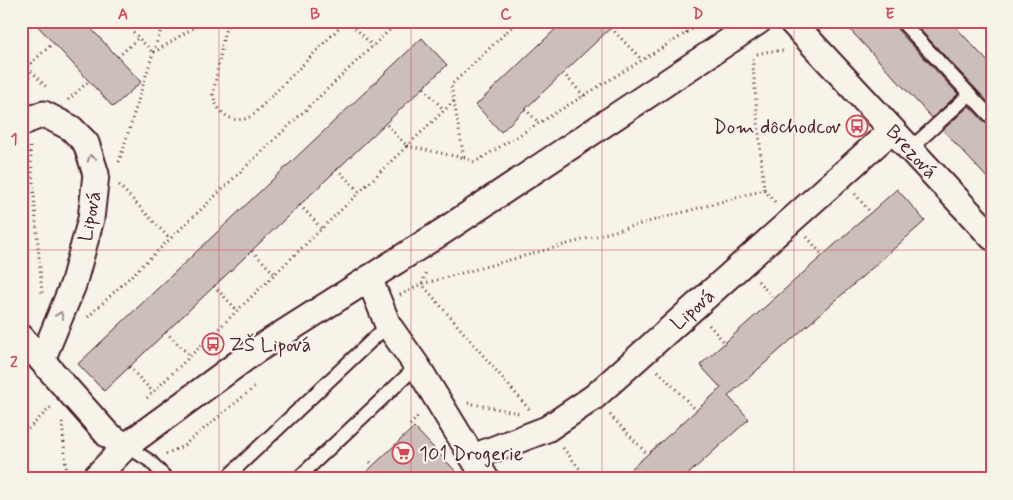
<svg xmlns="http://www.w3.org/2000/svg" width="1013" height="500" font-family="Mynerve,sans-serif">
  <style>
    .building { fill: #ccbfb9; stroke: #4a1f2b }
    .lines { fill: none; stroke-linecap: round; stroke-linejoin: round }
    .lane-casing { stroke: #4a1f2b; stroke-width: 16 }
    .street-casing { stroke: #4a1f2b; stroke-width: 29 }
    .path { stroke: #4a1f2b; stroke-width: 3; stroke-dasharray: 1 4; stroke-linecap: butt }
    .lane { stroke: #f7f3e8; stroke-width: 12 }
    .street { stroke: #f7f3e8; stroke-width: 25 }
    .oneway { stroke: #a0898a }
    .grid { fill: none; stroke: #d1495b; stroke-width: 1; stroke-opacity: 0.55 }
    .labels { text-anchor: middle; stroke-width: 4.5; stroke-linejoin: round; paint-order: stroke }
    .poi-label { font-size: 20px; fill: #4a1f2b; stroke: #f7f3e8; text-anchor: start }
    .street-label { font-size: 20px; fill: #4a1f2b; stroke: #f7f3e8 }
    .neatline { fill: none; stroke: #d1495b; stroke-width: 2 }
    .grid-label { font-size: 16px; text-anchor: middle; font-weight: bold; fill: #d1495b }
  </style>
  <rect width="100%" height="100%" fill="#f7f3e8"/>
  <filter id="ink" filterUnits="userSpaceOnUse"><feTurbulence type="fractalNoise" baseFrequency=".02" numOctaves="2"/><feDisplacementMap in="SourceGraphic" scale="10" xChannelSelector="R" yChannelSelector="G"/><feConvolveMatrix kernelMatrix="1 2 1 2 8 2 1 2 1" color-interpolation-filters="sRGB"/></filter>
  <g filter="url(#ink)">
    <g class="building">
      <path d="M33 21H84L141 82 113 107Z"/>
      <path d="M564 21H618L501 132 476 105Z"/>
      <path d="M842 21H893L895 27 958 94 932 118Z"/>
      <path d="M912 21H950L992 66V106Z"/>
      <path d="M422 38 447 65 104 391 78 364Z"/>
      <path d="M969 106 986 124 992 126V183L943 130Z"/>
      <path d="M897 189 925 221 728 396 749 419 683 479H620L721 388 700 365Z"/>
      <path d="M414 427 463 479H359Z"/>
    </g>
    <g class="lines">
      <g class="lane-casing">
        <g id="lane">
          <path d="M901 21 992 118"/>
          <path d="M910 149 970 94"/>
          <path d="M126 446 150 461 167 479"/>
          <path d="M225 479 388 325"/>
          <path d="M297 479 417 366"/>
        </g>
      </g>
      <g class="street-casing">
        <g id="street">
          <path id="s1" d="M791 21 992 237"/>
          <path d="M21 124 28 120 44 114 71 128 86 143 96 174 91 219 73 285 42 360"/>
          <path d="M369 278 388 325 417 366 486 479"/>
          <path d="M21 337 108 435 126 446"/>
          <path id="s2" d="M473 457 547 429 594 397 892 130"/>
          <path d="M94 479 126 446 255 351 442 232 759 21"/>
        </g>
      </g>
      <g class="path">
        <path d="M123 21 153 53 164 21"/>
        <path d="M229 21 224 34 213 95C217 114 235 127 253 115L337 30 343 21"/>
        <path d="M334 21 342 23"/>
        <path d="M348 21 373 46"/>
        <path d="M676 21 687 33"/>
        <path d="M611 28 642 60"/>
        <path d="M757 54 770 51H785"/>
        <path d="M118 57 138 38"/>
        <path d="M21 60 48 89"/>
        <path d="M27 67 53 43"/>
        <path d="M563 73 584 96"/>
        <path d="M424 88 444 110"/>
        <path d="M29 93V69"/>
        <path d="M68 100 89 81"/>
        <path d="M454 101 407 146 464 158 451 85 518 21"/>
        <path d="M525 109 539 123"/>
        <path d="M30 147 42 293"/>
        <path d="M464 158 475 162 706 21"/>
        <path d="M119 162 153 53 204 21"/>
        <path d="M337 169 359 192"/>
        <path d="M119 185 170 239"/>
        <path d="M764 190 776 203"/>
        <path d="M855 194 871 213"/>
        <path d="M300 205 321 228"/>
        <path d="M807 237 823 256"/>
        <path d="M252 251 275 274"/>
        <path d="M758 281 774 299"/>
        <path d="M214 286 237 310"/>
        <path d="M400 295 422 284 426 272"/>
        <path d="M88 317 399 21"/>
        <path d="M709 325 725 343"/>
        <path d="M166 332 190 356"/>
        <path d="M129 367 153 392"/>
        <path d="M658 371 696 410"/>
        <path d="M147 398 407 146 386 124"/>
        <path d="M468 403 519 413"/>
        <path d="M529 409 422 284 764 190 752 55"/>
        <path d="M610 415 647 454"/>
        <path d="M62 422 67 475"/>
        <path d="M410 425 418 416"/>
        <path d="M21 436 52 406"/>
        <path d="M563 448 588 479"/>
        <path d="M166 454 183 446 256 386"/>
        <path d="M370 462 373 465"/>
        <path d="M64 479 71 472"/>
      </g>
      <use href="#lane" class="lane"/>
      <use href="#street" class="street"/>
    </g>
    <defs><path id="oneway-chevron" d="M-2-3.5L2.5 0L-2 3.5" fill="none" stroke-width="1.6" stroke-linecap="round" stroke-linejoin="round" transform="scale(1.25)"/></defs>
    <g class="oneway">
      <use href="#oneway-chevron" transform="translate(91 158) rotate(-109)"/>
      <use href="#oneway-chevron" transform="translate(60 315) rotate(-68)"/>
    </g>
  </g>
  <path class="grid" d="M219 21V479M411 21V479M602 21V479M794 21V479M21 250H992"/>
  <defs>
    <g id="bus-ring" transform="scale(1.125)"><circle r="9.5" fill="#f7f3e8" stroke="#d1495b" stroke-width="1.5"/><path d="M-5-6H5V4H4V6H2V4H-2V6H-4V4H-5ZM-3.5-4V0h7V-4ZM-3.5 1.2v1.5H-2V1.2ZM2 1.2v1.5H3.5V1.2Z" fill="#d1495b"/></g>
    <g id="supermarket-ring" transform="scale(1.125)"><circle r="9.5" fill="#f7f3e8" stroke="#d1495b" stroke-width="1.5"/><path d="M-6-5.5h2.5l.6 2H6L4.5 2H-2.5L-4.4-4H-6ZM-1.5 3.2a1.3 1.3 0 1 0 .1 0ZM3 3.2a1.3 1.3 0 1 0 .1 0Z" fill="#d1495b"/></g>
  </defs>
  <g fill-rule="evenodd">
    <use href="#bus-ring" x="857" y="126"/>
    <use href="#bus-ring" x="213" y="344"/>
    <use href="#supermarket-ring" x="403" y="453"/>
  </g>
  <g class="labels">
    <g class="poi-label">
      <text x="841" y="133" text-anchor="end">Dom dôchodcov</text>
      <text x="229" y="351">ZŠ Lipová</text>
      <text x="419" y="460">101 Drogerie</text>
    </g>
    <g class="street-label">
      <text dy="7" stroke="none"><textPath href="#s1" startOffset="178">Brezová</textPath></text>
      <text transform="translate(89 216) rotate(-79)" y="7">Lipová</text>
      <text dy="7" stroke="none"><textPath href="#s2" startOffset="268">Lipová</textPath></text>
    </g>
  </g>
  <rect width="1013" height="500" fill="none" stroke="#f7f3e8" stroke-width="55"/>
  <rect x="28" y="28" width="958" height="444" class="neatline"/>
  <g class="grid-label">
    <text x="123" y="19">A</text>
    <text x="315" y="19">B</text>
    <text x="506" y="19">C</text>
    <text x="698" y="19">D</text>
    <text x="890" y="19">E</text>
    <text x="14" y="144">1</text>
    <text x="14" y="367">2</text>
  </g>
</svg>
